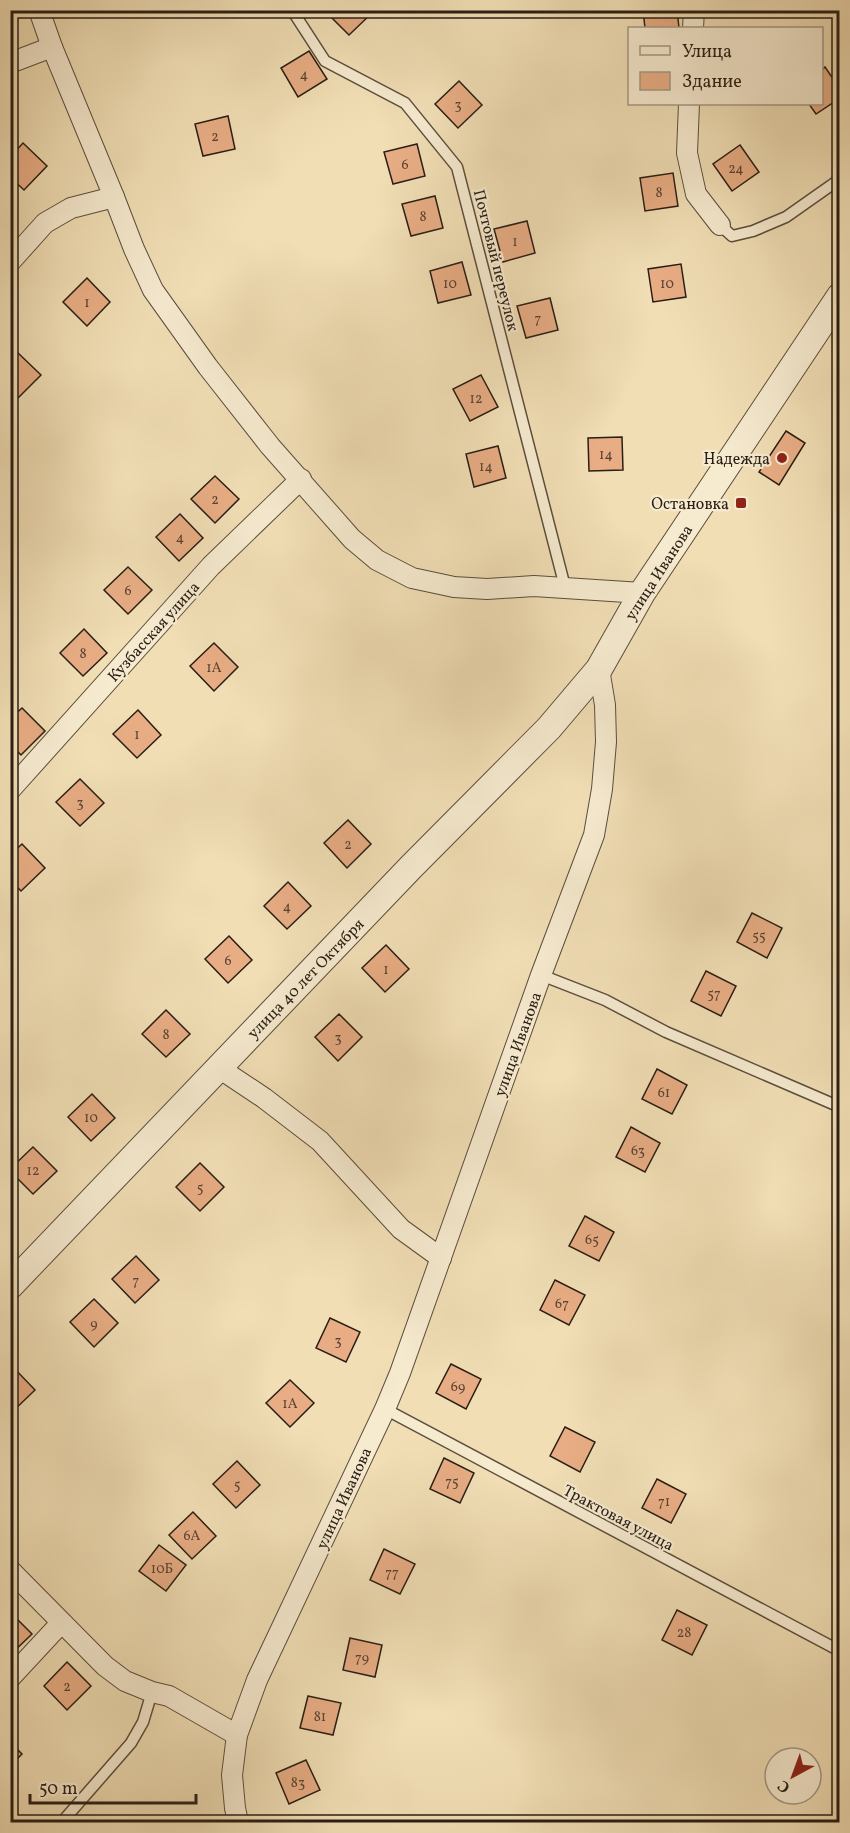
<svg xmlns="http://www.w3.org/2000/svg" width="850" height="1833" font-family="Vollkorn,serif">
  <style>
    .building { fill: #e8ad84; stroke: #291e15; stroke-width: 1.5 }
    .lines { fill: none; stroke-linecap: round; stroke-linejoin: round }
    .service-casing { stroke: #5b4e3d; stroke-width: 13 }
    .minor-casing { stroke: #5b4e3d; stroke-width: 22 }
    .tertiary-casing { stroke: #5b4e3d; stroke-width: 28 }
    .service { stroke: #f6eacf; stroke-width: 10 }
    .minor { stroke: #f6eacf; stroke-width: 20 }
    .tertiary { stroke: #f6eacf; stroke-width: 26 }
    .poi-dot { fill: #8f2418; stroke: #f6eacf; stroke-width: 2 }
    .labels { text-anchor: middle; stroke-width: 4.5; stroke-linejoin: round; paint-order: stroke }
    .number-label { font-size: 14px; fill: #594231 }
    .street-label { font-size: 16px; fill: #291e15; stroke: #f6eacf }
    .poi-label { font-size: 16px; fill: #291e15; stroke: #f6eacf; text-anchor: end }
  </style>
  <rect width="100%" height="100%" fill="#f1deb5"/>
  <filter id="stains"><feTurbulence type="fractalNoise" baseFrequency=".00333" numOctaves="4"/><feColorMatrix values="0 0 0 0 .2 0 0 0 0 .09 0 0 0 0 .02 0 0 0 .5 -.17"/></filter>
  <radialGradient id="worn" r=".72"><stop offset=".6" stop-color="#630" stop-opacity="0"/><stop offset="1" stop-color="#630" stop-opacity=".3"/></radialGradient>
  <g class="building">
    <path d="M327 10H371L373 12 349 35 326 12Z"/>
    <path d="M643 10H677L679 28H645Z"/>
    <rect x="716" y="10" width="33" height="2"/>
    <path d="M309 51 327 79 298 97 281 68Z"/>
    <path d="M825 67 840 89V98L816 114 809 104H822V70Z"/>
    <path d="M459 81 482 105 458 128 435 104Z"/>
    <path d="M228 116 235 149 203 156 195 124Z"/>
    <path d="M23 143 47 166 24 190 10 177V157Z"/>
    <path d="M417 144 425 176 393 184 384 152Z"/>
    <path d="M740 145 759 172 732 191 713 164Z"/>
    <path d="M673 173 678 206 645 211 640 178Z"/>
    <path d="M435 196 443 228 411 236 402 204Z"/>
    <path d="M527 221 535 253 503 262 494 229Z"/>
    <path d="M462 262 471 295 438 303 430 271Z"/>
    <path d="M681 264 686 297 653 302 648 269Z"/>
    <path d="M87 278 110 302 87 326 63 302Z"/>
    <path d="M550 298 558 330 526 338 517 306Z"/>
    <path d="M17 352 41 375 17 399 10 393V358Z"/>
    <path d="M481 375 498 407 470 421 453 389Z"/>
    <path d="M786 431 805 443 779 485 759 472Z"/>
    <path d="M622 437 623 470 589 471 588 438Z"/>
    <path d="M498 446 506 478 474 487 466 454Z"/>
    <path d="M215 476 239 499 215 523 191 499Z"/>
    <path d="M180 514 203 538 179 561 156 537Z"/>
    <path d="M128 567 152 590 128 614 104 590Z"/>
    <path d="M84 629 107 653 83 676 60 653Z"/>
    <path d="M214 643 238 667 214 691 190 666Z"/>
    <path d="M22 708 45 731 21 755 10 744V719Z"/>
    <path d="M138 710 161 735 137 758 113 734Z"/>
    <path d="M80 779 104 803 80 826 56 802Z"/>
    <path d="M348 820 371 844 347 868 324 843Z"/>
    <path d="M22 844 45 868 21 891 10 880V855Z"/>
    <path d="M288 882 311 906 287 929 264 906Z"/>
    <path d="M752 913 782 928 767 958 737 942Z"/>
    <path d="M229 936 252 960 228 983 205 959Z"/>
    <path d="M386 945 409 969 385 992 362 968Z"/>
    <path d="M706 971 736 986 721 1016 691 1001Z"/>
    <path d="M166 1010 190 1034 166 1057 142 1034Z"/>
    <path d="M339 1014 362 1037 338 1061 315 1037Z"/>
    <path d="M657 1069 687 1085 672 1114 642 1099Z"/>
    <path d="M92 1094 115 1118 91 1141 68 1117Z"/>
    <path d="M631 1127 660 1143 645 1172 616 1157Z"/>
    <path d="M33 1147 57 1171 33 1194 10 1171V1169Z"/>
    <path d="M200 1163 224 1187 200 1211 176 1187Z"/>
    <path d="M585 1216 614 1232 599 1261 569 1246Z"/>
    <path d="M136 1256 159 1280 135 1303 112 1279Z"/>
    <path d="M555 1280 585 1295 569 1325 540 1310Z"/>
    <path d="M94 1299 118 1323 94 1347 70 1322Z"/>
    <path d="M330 1318 360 1332 346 1362 316 1348Z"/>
    <path d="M451 1364 481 1379 466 1409 436 1393Z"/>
    <path d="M12 1366 35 1390 11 1413 10 1367Z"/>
    <path d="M290 1380 314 1403 290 1427 266 1403Z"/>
    <path d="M565 1427 595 1442 580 1472 550 1456Z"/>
    <path d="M444 1458 474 1473 460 1503 430 1489Z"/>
    <path d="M237 1461 260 1485 236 1508 213 1484Z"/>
    <path d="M657 1479 686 1494 671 1523 642 1508Z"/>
    <path d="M193 1512 216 1536 192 1559 169 1535Z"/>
    <path d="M159 1545 186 1565 166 1591 139 1571Z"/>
    <path d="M384 1549 415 1564 400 1594 370 1580Z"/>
    <path d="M677 1610 707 1625 692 1655 662 1640Z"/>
    <path d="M10 1612 32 1634 10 1655Z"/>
    <path d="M350 1638 382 1645 375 1677 343 1670Z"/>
    <path d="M67 1662 91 1686 67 1710 44 1686Z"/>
    <path d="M308 1696 341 1703 333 1735 300 1728Z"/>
    <path d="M10 1742 22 1754 10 1766Z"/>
    <path d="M306 1760 320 1790 289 1804 276 1773Z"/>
  </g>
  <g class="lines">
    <g class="service-casing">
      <g id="service">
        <path d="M292 10 325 61 405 103 457 167 565 587"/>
        <path d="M720 225 732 236 753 231 786 217 840 179"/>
        <path d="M541 975 605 1000 666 1032 840 1107"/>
        <path d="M385 1409 840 1651"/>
        <path d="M62 1822 131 1743 143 1722 152 1692"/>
      </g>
    </g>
    <g class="minor-casing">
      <g id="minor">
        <path d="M39 10 52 47 114 197 134 249 153 290 208 367 270 446 352 539 377 560 412 578 454 587 487 589 534 586 642 593"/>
        <path d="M693 28 694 10"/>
        <path d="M10 63 52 47"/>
        <path d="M689 104 687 153 696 194 720 225"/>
        <path d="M10 262 45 223 71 208 114 197"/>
        <path d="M10 790 211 566 301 479"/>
        <path d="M219 1068 264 1098 320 1141 401 1229 441 1258"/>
        <path d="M10 1570 105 1666 125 1681 152 1692 169 1696 237 1735"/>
        <path d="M10 1678 61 1623"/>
        <path d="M238 1822 235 1808 232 1775 237 1735 257 1680 385 1409 400 1373 541 975 594 835 602 789 606 742 605 705 599 669"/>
      </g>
    </g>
    <g class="tertiary-casing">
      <path id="tertiary" d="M10 1286 411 867 549 728 599 669 642 593 840 296"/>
    </g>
    <use href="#service" class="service"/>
    <use href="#minor" class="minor"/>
    <use href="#tertiary" class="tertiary"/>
  </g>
  <g class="poi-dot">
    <circle cx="782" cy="458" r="6"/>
    <rect x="735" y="497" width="12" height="12" rx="3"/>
  </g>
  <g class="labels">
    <g class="number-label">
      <text x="304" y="79">4</text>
      <text x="458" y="109">3</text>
      <text x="215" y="141">2</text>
      <text x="405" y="169">6</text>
      <text x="736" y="173">24</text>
      <text x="659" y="197">8</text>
      <text x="423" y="221">8</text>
      <text x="515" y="246">1</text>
      <text x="450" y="288">10</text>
      <text x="667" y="288">10</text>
      <text x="87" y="307">1</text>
      <text x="538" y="323">7</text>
      <text x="476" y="403">12</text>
      <text x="606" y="459">14</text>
      <text x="486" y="471">14</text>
      <text x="215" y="504">2</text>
      <text x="180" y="542">4</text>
      <text x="128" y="595">6</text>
      <text x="83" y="658">8</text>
      <text x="214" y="672">1А</text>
      <text x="137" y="739">1</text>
      <text x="80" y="807">3</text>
      <text x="348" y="849">2</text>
      <text x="287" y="911">4</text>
      <text x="759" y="940">55</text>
      <text x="228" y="965">6</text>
      <text x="386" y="974">1</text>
      <text x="714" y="998">57</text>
      <text x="166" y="1039">8</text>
      <text x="338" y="1042">3</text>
      <text x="664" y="1097">61</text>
      <text x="91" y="1122">10</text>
      <text x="638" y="1155">63</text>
      <text x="33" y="1175">12</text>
      <text x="200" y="1192">5</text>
      <text x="592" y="1244">65</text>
      <text x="136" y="1285">7</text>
      <text x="562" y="1308">67</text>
      <text x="94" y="1328">9</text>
      <text x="338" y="1345">3</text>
      <text x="458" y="1391">69</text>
      <text x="290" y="1408">1А</text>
      <text x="452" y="1486">75</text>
      <text x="237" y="1489">5</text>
      <text x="664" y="1506">71</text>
      <text x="192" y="1540">6А</text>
      <text x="162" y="1573">10Б</text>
      <text x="392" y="1577">77</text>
      <text x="684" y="1637">28</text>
      <text x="362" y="1662">79</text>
      <text x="67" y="1691">2</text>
      <text x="320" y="1721">81</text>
      <text x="298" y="1787">83</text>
    </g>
    <g class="street-label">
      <text transform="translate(497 260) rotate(76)" y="6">Почтовый переулок</text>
      <text transform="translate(658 572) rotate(-57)" y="6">улица Иванова</text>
      <text transform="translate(153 631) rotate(-48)" y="6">Кузбасская улица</text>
      <text transform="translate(305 978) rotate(-46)" y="6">улица 40 лет Октября</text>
      <text transform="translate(517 1044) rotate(-70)" y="6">улица Иванова</text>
      <text transform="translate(343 1498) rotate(-65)" y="6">улица Иванова</text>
      <text transform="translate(619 1517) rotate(28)" y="6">Трактовая улица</text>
    </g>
    <g class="poi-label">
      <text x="770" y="464">Надежда</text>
      <text x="729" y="509">Остановка</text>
    </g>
  </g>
  <rect width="850" height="1833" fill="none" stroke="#f1deb5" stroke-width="36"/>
  <rect x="12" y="12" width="826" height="1809" fill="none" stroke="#291e15" stroke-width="3"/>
  <rect x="18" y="18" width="814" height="1797" fill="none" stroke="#291e15" stroke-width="1.5"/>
  <rect x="628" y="27" width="195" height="78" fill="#f6eacf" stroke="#a49885" stroke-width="1.5"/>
  <rect x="640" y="46" width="30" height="9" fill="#f6eacf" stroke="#a49885" stroke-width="1.5"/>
  <text x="682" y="57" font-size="18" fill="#291e15">Улица</text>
  <rect x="640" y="72" width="30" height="18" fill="#e8ad84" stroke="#a49885" stroke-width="1.5"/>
  <text x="682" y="87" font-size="18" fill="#291e15">Здание</text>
  <g transform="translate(793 1776) rotate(221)"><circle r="28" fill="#f6eacf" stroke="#a49885" stroke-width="1.5"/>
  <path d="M0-4.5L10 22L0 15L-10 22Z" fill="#8f2418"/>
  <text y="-9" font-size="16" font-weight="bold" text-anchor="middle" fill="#291e15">С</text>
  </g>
  <path d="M30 1794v9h166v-9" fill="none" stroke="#291e15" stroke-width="3"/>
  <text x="39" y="1794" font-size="18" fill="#291e15" stroke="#f6eacf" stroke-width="4.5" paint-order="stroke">50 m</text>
  <rect width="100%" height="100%" filter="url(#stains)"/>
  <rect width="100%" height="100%" fill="url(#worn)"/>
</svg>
